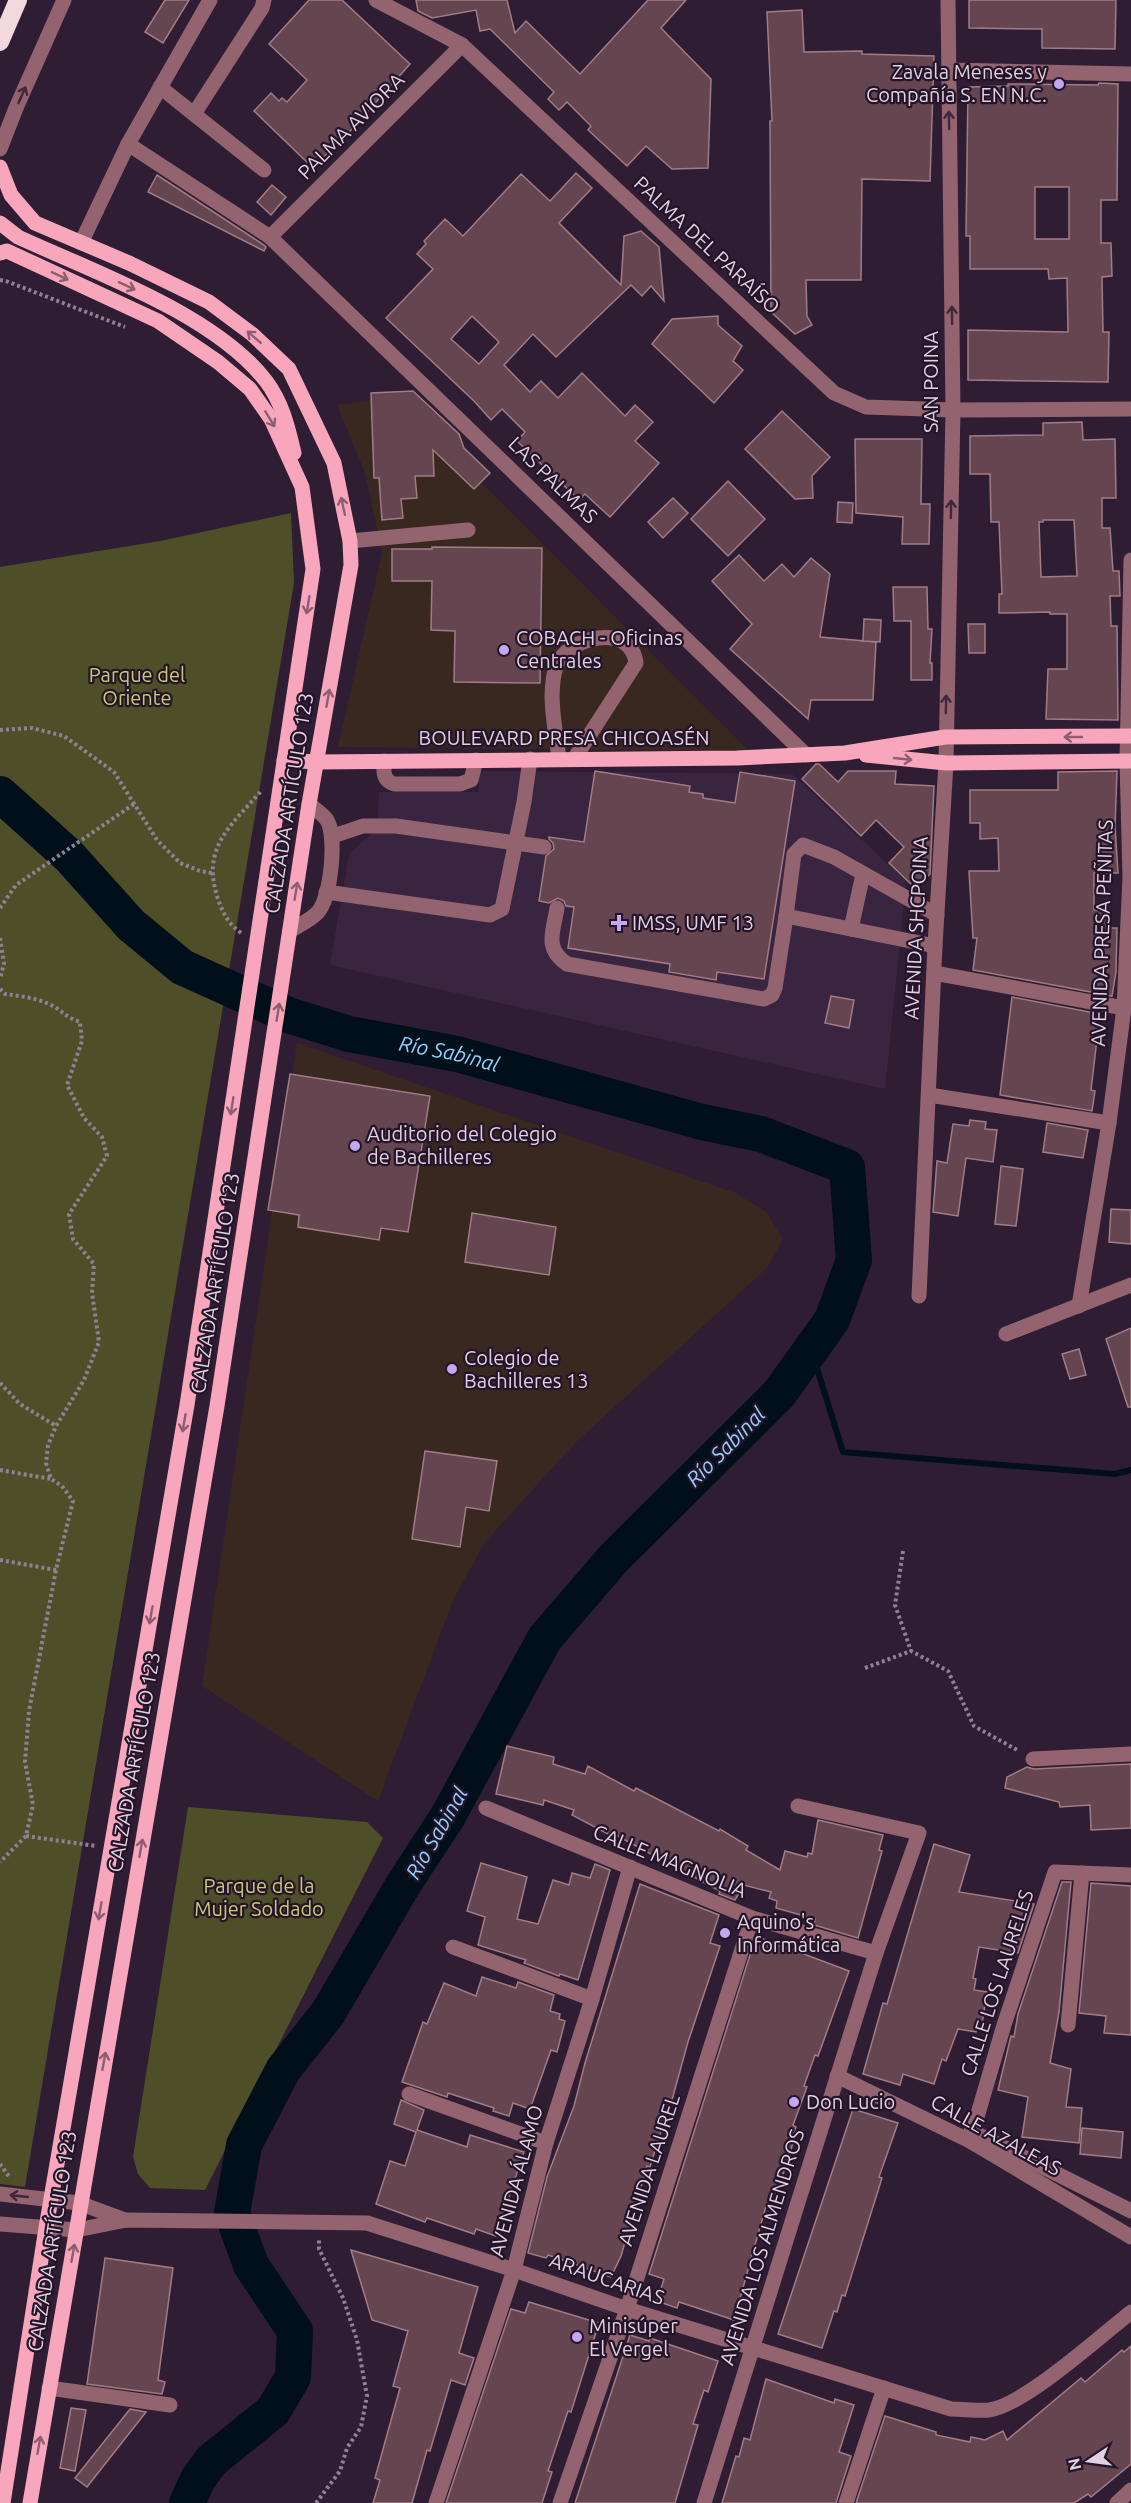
<svg xmlns="http://www.w3.org/2000/svg" width="1131" height="2503" font-family="Ubuntu,sans-serif">
  <style>
    .built { fill: #3a2540 }
    .education { fill: #392820 }
    .green { fill: #4e4f28 }
    .lines { fill: none; stroke-linecap: round; stroke-linejoin: round }
    .stream { stroke: #000f1a; stroke-width: 6 }
    .river { stroke: #000f1a; stroke-width: 36 }
    .building { fill: #65454f; stroke: #a17c87; stroke-width: 1.5; fill-rule: evenodd }
    .path { stroke: #8f8193; stroke-width: 4; stroke-dasharray: 3 3; stroke-linecap: butt }
    .minor { stroke: #93636f; stroke-width: 15 }
    .major { stroke: #f8a6bb; stroke-width: 15 }
    .highway { stroke: #f3d9de; stroke-width: 18 }
    .oneway { stroke: #40283a }
    .oneway2 { stroke: #8e5d72 }
    .poi-dot { fill: #c4a7f1; stroke: #251429; stroke-width: 2 }
    .labels { text-anchor: middle; stroke-width: 4.5; stroke-linejoin: round; paint-order: stroke }
    .poi-label { font-size: 20px; fill: #dfd3e2; stroke: #251429; text-anchor: start }
    .street-label { font-size: 20px; fill: #dfd3e2; stroke: #251429 }
    .park-label { font-size: 20px; fill: #c8cc71; stroke: #251429 }
    .water-label { font-size: 21px; font-style: italic; fill: #8cd3fd; stroke: #251429 }
  </style>
  <rect width="100%" height="100%" fill="#2f1d33"/>
  <path class="built" d="M479 771 792 774 906 881 885 1089 330 965 349 854 377 829 379 792H479Z"/>
  <g class="education">
    <path d="M396 397 749 751 338 747 382 553 365 473 337 405Z"/>
    <path d="M297 1043 736 1193 766 1212 783 1239 767 1268 576 1442 485 1542 453 1600 378 1801 202 1686Z"/>
  </g>
  <g class="green">
    <path d="M291 513 294 583 25 2187 0 2184V567L160 541Z"/>
    <path d="M188 1807 367 1822 383 1838 205 2190 150 2188 138 2174 133 2157Z"/>
  </g>
  <g class="lines">
    <path class="stream" d="M811 1349 843 1452 1115 1474 1131 1470"/>
    <path class="river" id="s1" d="M0 794 69 856 131 925 182 967 288 1015 349 1034 457 1054 702 1122 761 1134 847 1167 854 1260 832 1320 779 1394 614 1558 545 1638 448 1816 403 1885 328 2013 283 2070 244 2145 232 2213 251 2265 295 2331 293 2377 273 2411 211 2461 198 2479 187 2503"/>
  </g>
  <g class="building">
    <path d="M165 0H189L163 43 145 32Z"/>
    <path d="M309 0H342L410 64 336 147 335 146 313 168 254 111 271 93 279 101 282 98 287 102 307 80 269 44Z"/>
    <path d="M416 0H507L515 33 526 21 580 74 648 0H686L661 28 711 79 708 168 672 169 646 146 627 166 588 130 591 126 567 102 559 110 548 99 554 92 490 29 480 31 476 10 432 18 418 11Z"/>
    <path d="M969 0H1116L1115 49 1042 48V29L969 28Z"/>
    <path d="M802 10 804 52 862 51V54L934 56 930 181 862 179 861 280H806L807 316 812 325 795 334 771 312 770 121H772L767 12Z"/>
    <path d="M1099 83 1118 84 1117 200H1101V243H1111L1112 276 1102 277 1103 332H1109L1108 382 968 380V330L1068 332 1067 278 1049 279 1048 269H970V236H966L968 87 1008 86V84L1098 85ZM1035 187H1069V239H1035Z"/>
    <path d="M576 173 592 188 559 223 621 285 624 236 641 231 659 247 664 301 651 286 642 296 631 285 556 357 533 334 504 365 530 392 541 381 558 398 582 373 625 416 635 405 653 422 635 441 659 463 610 517 585 494 579 500 517 441 525 432 502 409 491 420 474 401 386 318 433 269 417 254 426 244 424 241 445 219 463 236 521 174 550 201ZM472 316 499 342 479 364 451 339Z"/>
    <path d="M157 175 264 245 266 247 264 251 148 192Z"/>
    <path d="M272 185 286 197 271 215 257 202Z"/>
    <path d="M718 316V325L742 346 733 361 743 370 714 403 652 344 672 319Z"/>
    <path d="M413 391 459 434 464 448 490 473 474 489 433 450 434 476H415L417 498 401 499 403 518 382 520 379 478H374L371 393Z"/>
    <path d="M782 411 830 457 812 476 813 498 795 499 745 449Z"/>
    <path d="M1082 422 1083 440 1115 439 1116 498H1102V528H1110L1113 571H1119L1120 596H1110L1111 626H1117L1118 720 1046 719 1048 669H1067V614H1050V612L999 613V594H1002L999 522H991L990 474H970V436L1043 435V423ZM1043 520H1074L1077 576 1041 577 1039 522H1043Z"/>
    <path d="M855 439H922L921 504H930L929 544H902L903 517 856 513Z"/>
    <path d="M728 481 765 519 728 556 691 519Z"/>
    <path d="M673 498 688 513 663 538 648 522Z"/>
    <path d="M838 502 853 503 852 523 837 522Z"/>
    <path d="M432 547 542 548 540 683 454 682 455 631 431 630 432 581H392V549H432Z"/>
    <path d="M739 555 764 581 782 564 794 577 811 558 830 574 820 637 876 642 873 700H811L808 719 730 649 752 624 712 581Z"/>
    <path d="M893 587H927L928 629H932L930 663H932V680H911V621H894Z"/>
    <path d="M864 619 881 620 880 642 863 641Z"/>
    <path d="M968 624H985V653H969Z"/>
    <path d="M816 764H819L838 782 848 771H896L895 784 934 786 930 874 916 889 889 863 904 847 876 820 861 836 802 779Z"/>
    <path d="M595 771 690 786 689 792 703 794V798L735 803 740 772 795 781 764 979 717 972 716 980 669 972 670 964 568 948 574 907 566 906 564 901 558 898 549 903 539 901 546 856 554 849 553 843 549 839V837L584 842Z"/>
    <path d="M1117 771 1115 826 1118 873H1094V910H1108V928H1117L1116 972 1112 996 973 970 977 938H973L969 871H999L998 838 980 839V823H970V790H1058V772Z"/>
    <path d="M831 996 854 1000 849 1028 825 1023Z"/>
    <path d="M1012 997 1100 1014 1091 1090 1095 1091 1092 1111 1000 1095Z"/>
    <path d="M290 1074 430 1096 408 1232 381 1228 379 1240 298 1227 299 1215 268 1210Z"/>
    <path d="M970 1120 986 1122 985 1129 997 1130 993 1162 966 1158 958 1216 933 1212 937 1161 947 1163 953 1124 969 1126Z"/>
    <path d="M1047 1123 1088 1130 1083 1158 1043 1152Z"/>
    <path d="M1001 1166 1023 1169 1016 1226 995 1224Z"/>
    <path d="M1111 1209 1131 1210V1244L1109 1242Z"/>
    <path d="M472 1213 556 1227 549 1275 465 1262Z"/>
    <path d="M1131 1328V1407H1128L1106 1339Z"/>
    <path d="M1079 1349 1086 1375 1070 1379 1062 1354Z"/>
    <path d="M425 1451 497 1461 489 1511 466 1507 460 1547 412 1539Z"/>
    <path d="M507 1746 554 1757 553 1764 585 1774 588 1766 634 1791 636 1788 719 1831 720 1829 748 1846 746 1850 780 1870 785 1851 807 1857 808 1853 812 1854 818 1820 883 1835 879 1850 882 1851 858 1938 814 1925 815 1919 776 1908 777 1901 769 1898 771 1892 744 1885 735 1900 719 1894 720 1891 612 1833 610 1835 572 1815 574 1810 544 1800 543 1805 496 1794Z"/>
    <path d="M1131 1764V1828L1091 1830 1090 1805 1060 1807 1059 1802 1005 1788 1007 1777 1027 1767 1034 1769Z"/>
    <path d="M934 1844 970 1855 959 1892 1034 1904 1018 1953 979 1947 973 1978 976 1979 974 1990 987 1992 982 2024 978 2023 976 2032 958 2029 946 2061 942 2059 934 2084 903 2074 900 2085 863 2074 883 2003 887 2004Z"/>
    <path d="M481 1863 527 1877 517 1919 538 1924 553 1880 569 1885 572 1873 590 1878 595 1864 610 1870 578 1980 560 1974 559 1976 524 1963 526 1960 478 1945 485 1917 467 1911Z"/>
    <path d="M1062 1882H1071L1059 2012 1050 2063 1071 2069 1066 2107 1082 2108 1079 2143 1022 2137 1028 2097 998 2090 1011 2036 1014 2037 1018 2014Z"/>
    <path d="M1091 1883 1131 1886V2035L1104 2033 1106 2016 1079 2013Z"/>
    <path d="M640 1884 719 1915 710 1943 720 1946 688 2042 667 2118H665L650 2167 647 2166 621 2256 611 2277 548 2255 546 2258 528 2253 547 2177 574 2106 585 2063Z"/>
    <path d="M756 1936 849 1971 818 2056 815 2055 804 2086 807 2087 793 2125 796 2127 791 2140H794L778 2190 770 2207 766 2206 734 2320 679 2302 677 2308 657 2301 664 2279 649 2274Z"/>
    <path d="M482 1977 516 1988 518 1982 554 1995 550 2011 560 2014 559 2019 565 2021 557 2052 551 2050 530 2109 513 2103 509 2116 493 2111 494 2108 448 2093 447 2097 402 2082 423 2022 427 2024 444 1983 476 1996Z"/>
    <path d="M401 2100 424 2110 417 2130 467 2147 470 2135 524 2152 496 2236 476 2229 474 2234 427 2218 425 2222 376 2204 390 2161 405 2166 416 2132 394 2124Z"/>
    <path d="M853 2109 898 2123 879 2177 882 2178 845 2296 842 2295 837 2312 834 2311 822 2348 778 2334Z"/>
    <path d="M1082 2128 1123 2132 1121 2158 1080 2154Z"/>
    <path d="M351 2250 478 2287 459 2353 474 2358 465 2385 451 2380 430 2451 427 2450 412 2503H373L380 2480 375 2478 400 2388 393 2386 408 2331 372 2320Z"/>
    <path d="M105 2258 173 2268 158 2380 165 2382 162 2394 87 2384Z"/>
    <path d="M529 2302 599 2323 571 2412 568 2411 548 2471 552 2472 542 2503H446L511 2309 525 2313Z"/>
    <path d="M630 2335 649 2341 650 2338 718 2361 708 2392 704 2390 693 2424 698 2425 675 2503H575Z"/>
    <path d="M1131 2346V2464L1091 2497 1088 2494 1074 2503H856L885 2416 936 2432V2435L970 2442 971 2437 985 2440 1003 2431 1007 2440 1081 2378 1085 2382 1122 2350 1124 2352Z"/>
    <path d="M766 2379 834 2403 835 2399 854 2405 839 2452 851 2456 836 2503H722L736 2456 739 2457 744 2438 750 2440Z"/>
    <path d="M71 2408 86 2410 75 2471 60 2468Z"/>
    <path d="M130 2409 146 2412 87 2487 75 2478Z"/>
  </g>
  <g class="lines">
    <g class="path">
      <path d="M0 280 6 281 125 327"/>
      <path d="M0 730 32 728 64 736 114 772 157 840 180 863 200 871 212 873"/>
      <path d="M0 908 16 885 134 804"/>
      <path d="M241 933C229 924 223 914 218 899 200 847 232 825 262 790"/>
      <path d="M0 938 4 963 0 979"/>
      <path d="M0 989 5 994C20 996 37 998 51 1005 63 1011 65 1017 80 1022L82 1041 67 1085 84 1118 102 1137 107 1156 69 1214 73 1239 94 1264 92 1293 99 1342 84 1380 56 1426 48 1445 46 1463 51 1479 62 1486 73 1501 56 1570 29 1711 25 1762 33 1805 26 1836 0 1862"/>
      <path d="M0 1383 20 1404 56 1426"/>
      <path d="M0 1470 51 1479"/>
      <path d="M903 1551 895 1605 911 1651"/>
      <path d="M0 1560 56 1570"/>
      <path d="M865 1668 911 1651 948 1671 974 1726 1019 1751"/>
      <path d="M26 1836 96 1846"/>
      <path d="M0 2164 10 2178"/>
      <path d="M316 2503 340 2471 347 2448 361 2427 367 2396 357 2340 343 2298 319 2249V2238"/>
    </g>
    <g class="minor">
      <path d="M210 0 128 144 270 237 806 755"/>
      <path d="M376 0 462 45 834 393 866 407 953 410 1131 409"/>
      <path d="M948 70 1131 74"/>
      <path d="M160 87 264 170"/>
      <path d="M194 114 262 8 264 0"/>
      <path d="M0 149 16 108 64 0"/>
      <path d="M270 237 462 45"/>
      <path d="M81 243 128 144"/>
      <path d="M350 541 468 530"/>
      <path d="M559 759C556 731 547 695 556 667 566 637 631 621 636 663L574 759"/>
      <path d="M384 761C384 771 382 780 394 784H460L471 780 476 760"/>
      <path d="M333 836 363 826H396L544 847"/>
      <path d="M326 892 490 915 502 909 524 802 530 759"/>
      <path d="M557 908C553 933 544 948 567 964L764 999 772 995 775 988 786 916"/>
      <path d="M851 929 863 874"/>
      <path d="M290 931C299 925 311 920 318 912 331 897 337 837 327 820 323 814 315 809 309 804"/>
      <path d="M935 946 786 916 794 854 803 845 834 857 937 915"/>
      <path d="M934 973 1124 1008"/>
      <path d="M929 1095 1109 1123"/>
      <path d="M919 1296 935 946 946 763 953 410 948 0"/>
      <path d="M1079 1306 1109 1123 1124 1008 1130 877 1127 761 1131 560"/>
      <path d="M1006 1334 1131 1285"/>
      <path d="M1033 1759 1131 1754"/>
      <path d="M486 1808 752 1918 876 1953"/>
      <path d="M453 1947 592 1999"/>
      <path d="M1068 2025 1082 1873"/>
      <path d="M837 2076 970 2141 1131 2237"/>
      <path d="M409 2094 546 2143"/>
      <path d="M971 2131 1131 2211"/>
      <path d="M970 2141 1004 2025 1055 1872 1131 1875"/>
      <path d="M0 2194 79 2203 125 2220"/>
      <path d="M0 2224 77 2230 126 2220 367 2223 514 2270 627 2309 951 2409C964 2409 977 2411 989 2410 1023 2406 1101 2336 1131 2312"/>
      <path d="M49 2388 170 2405"/>
      <path d="M436 2503 514 2270 546 2143 592 1999 630 1867"/>
      <path d="M560 2503 627 2309 752 1918"/>
      <path d="M704 2503 876 1953 919 1833 798 1806"/>
      <path d="M846 2503 884 2388"/>
      <path d="M1117 2503 1131 2490"/>
    </g>
    <g class="major">
      <path d="M0 167 11 195 35 223 129 263 209 302 252 334 289 369 334 463 350 541 351 565 309 804 217 1406 30 2503"/>
      <path d="M0 223 18 237C94 272 214 314 266 381 282 402 288 427 294 453"/>
      <path d="M0 253 7 251 158 321 218 362 250 389 271 419 302 487 313 569 187 1405 46 2228 3 2503"/>
      <path d="M866 755 946 763 1131 761"/>
      <path d="M284 760 316 762 737 758 845 753 945 737 1131 736"/>
    </g>
    <path class="highway" d="M0 42 18 0"/>
  </g>
  <defs><path id="oneway-shaft" d="M-6 0H5M1.5-3L5.5 0L1.5 3" fill="none" stroke-width="1.6" stroke-linecap="round" stroke-linejoin="round" transform="scale(1.5)"/></defs>
  <g class="oneway">
    <use href="#oneway-shaft" transform="translate(22 95) rotate(-66)"/>
    <use href="#oneway-shaft" transform="translate(949 120) rotate(-91)"/>
    <use href="#oneway-shaft" transform="translate(952 315) rotate(-91)"/>
    <use href="#oneway-shaft" transform="translate(951 509) rotate(-89)"/>
    <use href="#oneway-shaft" transform="translate(946 704) rotate(-89)"/>
    <use href="#oneway-shaft" transform="translate(19 2196) rotate(-174)"/>
  </g>
  <g class="oneway2">
    <use href="#oneway-shaft" transform="translate(60 276) rotate(25)"/>
    <use href="#oneway-shaft" transform="translate(127 286) rotate(25)"/>
    <use href="#oneway-shaft" transform="translate(254 337) rotate(-139)"/>
    <use href="#oneway-shaft" transform="translate(270 419) rotate(59)"/>
    <use href="#oneway-shaft" transform="translate(343 506) rotate(-102)"/>
    <use href="#oneway-shaft" transform="translate(308 605) rotate(99)"/>
    <use href="#oneway-shaft" transform="translate(328 698) rotate(-80)"/>
    <use href="#oneway-shaft" transform="translate(1073 737) rotate(180)"/>
    <use href="#oneway-shaft" transform="translate(903 759) rotate(6)"/>
    <use href="#oneway-shaft" transform="translate(296 891) rotate(-81)"/>
    <use href="#oneway-shaft" transform="translate(278 1012) rotate(-81)"/>
    <use href="#oneway-shaft" transform="translate(232 1106) rotate(99)"/>
    <use href="#oneway-shaft" transform="translate(184 1423) rotate(100)"/>
    <use href="#oneway-shaft" transform="translate(151 1615) rotate(100)"/>
    <use href="#oneway-shaft" transform="translate(141 1848) rotate(-80)"/>
    <use href="#oneway-shaft" transform="translate(100 1911) rotate(100)"/>
    <use href="#oneway-shaft" transform="translate(104 2061) rotate(-80)"/>
    <use href="#oneway-shaft" transform="translate(73 2253) rotate(-80)"/>
    <use href="#oneway-shaft" transform="translate(39 2445) rotate(-80)"/>
  </g>
  <g class="poi-dot">
    <circle cx="1059" cy="84" r="6"/>
    <circle cx="504" cy="650" r="6"/>
    <path d="M616 914h6v6h6v6h-6v6h-6v-6h-6v-6h6z"/>
    <circle cx="355" cy="1146" r="6"/>
    <circle cx="452" cy="1369" r="6"/>
    <circle cx="725" cy="1933" r="6"/>
    <circle cx="794" cy="2102" r="6"/>
    <circle cx="577" cy="2337" r="6"/>
  </g>
  <g class="labels">
    <g class="poi-label">
      <text x="1047" y="79" text-anchor="end">Zavala Meneses y<tspan x="1047" dy="23">Compañía S. EN N.C.</tspan></text>
      <text x="516" y="645">COBACH - Oficinas<tspan x="516" dy="23">Centrales</tspan></text>
      <text x="632" y="930">IMSS, UMF 13</text>
      <text x="367" y="1141">Auditorio del Colegio<tspan x="367" dy="23">de Bachilleres</tspan></text>
      <text x="464" y="1365">Colegio de<tspan x="464" dy="23">Bachilleres 13</tspan></text>
      <text x="737" y="1929">Aquino's<tspan x="737" dy="23">Informática</tspan></text>
      <text x="806" y="2109">Don Lucio</text>
      <text x="589" y="2333">Minisúper<tspan x="589" dy="23">El Vergel</tspan></text>
    </g>
    <g class="street-label">
      <text transform="translate(351 126) rotate(-45)" y="7">PALMA AVIORA</text>
      <text transform="translate(707 245) rotate(43)" y="7">PALMA DEL PARAÍSO</text>
      <text transform="translate(931 382) rotate(-90)" y="7">SAN POINA</text>
      <text transform="translate(553 480) rotate(44)" y="7">LAS PALMAS</text>
      <text x="564" y="745">BOULEVARD PRESA CHICOASÉN</text>
      <text transform="translate(289 803) rotate(-81)" y="7">CALZADA ARTÍCULO 123</text>
      <text transform="translate(916 928) rotate(-87)" y="7">AVENIDA SHCPOINA</text>
      <text transform="translate(1102 933) rotate(-88)" y="7">AVENIDA PRESA PEÑITAS</text>
      <text transform="translate(215 1283) rotate(-81)" y="7">CALZADA ARTÍCULO 123</text>
      <text transform="translate(134 1762) rotate(-80)" y="7">CALZADA ARTÍCULO 123</text>
      <text transform="translate(670 1861) rotate(22)" y="7">CALLE MAGNOLIA</text>
      <text transform="translate(997 1983) rotate(-72)" y="7">CALLE LOS LAURELES</text>
      <text transform="translate(996 2135) rotate(29)" y="7">CALLE AZALEAS</text>
      <text transform="translate(649 2170) rotate(-72)" y="7">AVENIDA LAUREL</text>
      <text transform="translate(516 2181) rotate(-75)" y="7">AVENIDA ÁLAMO</text>
      <text transform="translate(52 2241) rotate(-81)" y="7">CALZADA ARTÍCULO 123</text>
      <text transform="translate(762 2247) rotate(-73)" y="7">AVENIDA LOS ALMENDROS</text>
      <text transform="translate(607 2279) rotate(19)" y="7">ARAUCARIAS</text>
    </g>
    <g class="park-label">
      <text x="137" y="682">Parque del<tspan x="137" dy="23">Oriente</tspan></text>
      <text x="259" y="1893">Parque de la<tspan x="259" dy="23">Mujer Soldado</tspan></text>
    </g>
    <g class="water-label">
      <text dy="7" stroke="none"><textPath href="#s1" startOffset="534">Río Sabinal</textPath></text>
      <text transform="translate(726 1447) rotate(-45)" y="7">Río Sabinal</text>
      <text transform="translate(437 1833) rotate(-60)" y="7">Río Sabinal</text>
    </g>
  </g>
  <g transform="translate(1089 2461) rotate(257)" stroke="#251429" stroke-width="4.5" paint-order="stroke">
  <path d="M0-4.5L10 22L0 15L-10 22Z" fill="#dfd3e2"/>
  <text y="-9" font-size="16" font-weight="bold" text-anchor="middle" fill="#dfd3e2">N</text>
  </g>
</svg>
